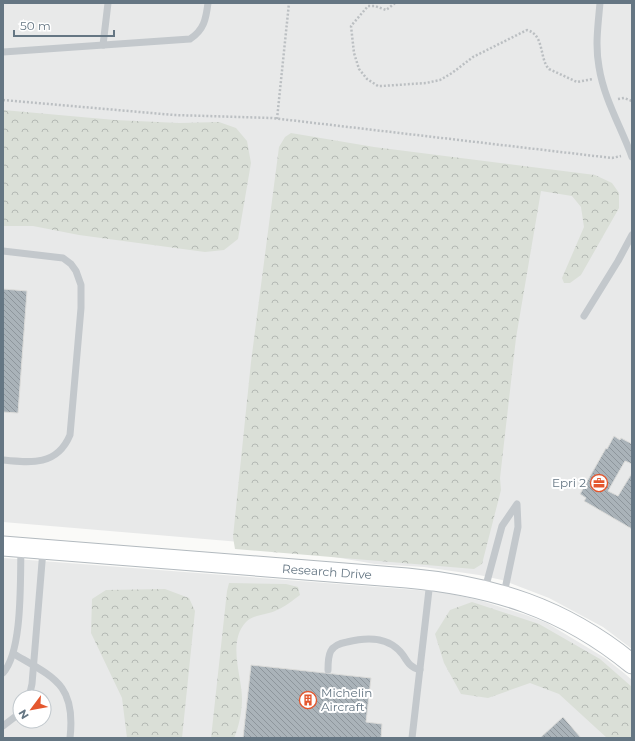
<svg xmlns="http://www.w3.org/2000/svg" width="635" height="741" font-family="Montserrat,sans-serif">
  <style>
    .built { fill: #e8e9e9; fill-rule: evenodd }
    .forest { fill: url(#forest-crowns) }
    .building { fill: url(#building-back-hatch); stroke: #dcdcda }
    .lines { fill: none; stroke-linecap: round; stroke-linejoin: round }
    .secondary-casing { stroke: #b3babf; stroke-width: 21 }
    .path { stroke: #bbbfc2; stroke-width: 2.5; stroke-dasharray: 2 2; stroke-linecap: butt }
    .lane { stroke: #c3c8cc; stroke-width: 7 }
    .secondary { stroke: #fff; stroke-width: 19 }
    .labels { text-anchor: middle; stroke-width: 4; stroke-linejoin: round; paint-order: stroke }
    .poi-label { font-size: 12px; fill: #657683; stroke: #fff; text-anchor: end }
    .street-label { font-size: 12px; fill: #657683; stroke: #fff }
  </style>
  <defs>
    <pattern id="forest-crowns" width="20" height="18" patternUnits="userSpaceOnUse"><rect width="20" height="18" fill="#dadfd7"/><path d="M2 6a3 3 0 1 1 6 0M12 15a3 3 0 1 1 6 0" fill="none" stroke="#b4b9b4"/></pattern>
    <pattern id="building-back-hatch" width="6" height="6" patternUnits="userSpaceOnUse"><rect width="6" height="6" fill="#aab3b9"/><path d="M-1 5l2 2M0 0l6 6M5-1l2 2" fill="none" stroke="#8e969c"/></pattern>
  </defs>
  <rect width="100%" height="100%" fill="#fafaf8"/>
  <g class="built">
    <path d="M3 3H632V649L603 627 549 598 502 580 479 575 424 567 375 564 252 543 3 522Z"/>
    <path d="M3 558 443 592 482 601 526 615 547 623 605 658 624 673 632 680V738H3ZM20 697H44V721H20Z"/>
  </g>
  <g class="forest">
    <path d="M3 110 115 120 179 123 219 122 236 128 247 141 251 163 238 239 224 250 205 252 79 235 33 226H3Z"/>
    <path d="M291 133 374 147 595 175 612 183 619 193V208L581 275 570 283H564L562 278 584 227 581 207 572 196 541 191 516 338 500 478 501 490 482 564 474 569 235 549 233 537 251 362 279 147 285 137Z"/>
    <path d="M229 583 286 584 298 587 300 595C293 600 285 607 277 610 268 615 254 614 246 622 227 642 242 676 242 699 242 711 239 727 234 738H211L227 591Z"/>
    <path d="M165 589 189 598 195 611 182 738H127L122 698 91 633 92 599 106 590Z"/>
    <path d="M472 602 539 624 600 659 632 687V738H607L559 694 530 683 488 698 461 694 444 663 435 634 450 610Z"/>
  </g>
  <g class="building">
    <path d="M3 289 27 291 18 413 3 412Z"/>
    <path d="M614 436 620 440 621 438 632 444V464L625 461 608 491 618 496 632 473V529L584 501 586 498 580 494 606 448 607 449Z"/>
    <path d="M251 665 371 678 366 722 382 724 381 738H243Z"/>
    <path d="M563 717 581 738H540Z"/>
  </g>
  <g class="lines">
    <g class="secondary-casing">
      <path id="secondary" d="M3 546 407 578C493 586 564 608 632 664"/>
    </g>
    <g class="path">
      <path d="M395 3 386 10 375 6H368L351 26 354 53 359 69 367 79 378 86H382L426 83 440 80 452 73 473 57 527 30C545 35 539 59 549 69L577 82 593 79"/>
      <path d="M618 99 624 98 632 101"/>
      <path d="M3 100 174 115 272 118 612 158 621 156"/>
      <path d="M277 119 289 3"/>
    </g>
    <g class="lane">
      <path d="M600 3C598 25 595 46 599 67 604 99 621 127 632 157"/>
      <path d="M103 45 108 3"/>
      <path d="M3 52 190 39C204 30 206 19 208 3"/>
      <path d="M3 251 63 258 71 264 76 271 81 285V308L70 435C57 466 31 463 3 460"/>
      <path d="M584 316 618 261 632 235"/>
      <path d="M485 589 502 526 517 504 518 527 504 594"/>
      <path d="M14 654C55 678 76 685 70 738"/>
      <path d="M328 670C328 654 329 645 347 642 367 637 389 636 403 655 408 663 411 668 420 670"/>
      <path d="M3 673C23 651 20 579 21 548"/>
      <path d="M29 697 32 684 43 550"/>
      <path d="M3 726 20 713"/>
      <path d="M412 738 430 581"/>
    </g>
    <use href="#secondary" class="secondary"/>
  </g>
  <defs>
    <g id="office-ring" transform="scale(0.9)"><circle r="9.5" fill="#fff" stroke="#e4572e" stroke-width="1.5"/><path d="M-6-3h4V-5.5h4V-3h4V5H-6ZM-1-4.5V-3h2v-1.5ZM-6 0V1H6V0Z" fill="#e4572e"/></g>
    <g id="building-ring" transform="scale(0.9)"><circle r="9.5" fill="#fff" stroke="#e4572e" stroke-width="1.5"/><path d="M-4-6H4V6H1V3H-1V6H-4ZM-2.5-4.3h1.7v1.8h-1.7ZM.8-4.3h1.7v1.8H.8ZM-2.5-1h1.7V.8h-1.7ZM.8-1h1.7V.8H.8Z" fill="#e4572e"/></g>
  </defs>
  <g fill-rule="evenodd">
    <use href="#office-ring" x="599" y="483"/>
    <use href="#building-ring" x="308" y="700"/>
  </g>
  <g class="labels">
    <g class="poi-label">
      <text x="586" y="487">Epri 2</text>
      <text x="321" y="697" text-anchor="start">Michelin<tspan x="321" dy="14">Aircraft</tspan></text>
    </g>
    <g class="street-label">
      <text transform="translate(327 572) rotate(4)" y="4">Research Drive</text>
    </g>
  </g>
  <rect width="635" height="741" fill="none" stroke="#657683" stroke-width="8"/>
  <g transform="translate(32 709) rotate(238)"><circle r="19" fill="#ffffff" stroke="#c1c8cd"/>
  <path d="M0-3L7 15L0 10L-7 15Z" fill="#e4572e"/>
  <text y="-6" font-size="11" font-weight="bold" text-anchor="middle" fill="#657683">N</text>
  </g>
  <path d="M14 30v6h100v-6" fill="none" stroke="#657683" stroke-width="2"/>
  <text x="20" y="30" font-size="12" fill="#657683" stroke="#ffffff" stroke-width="3" paint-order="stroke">50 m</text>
</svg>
